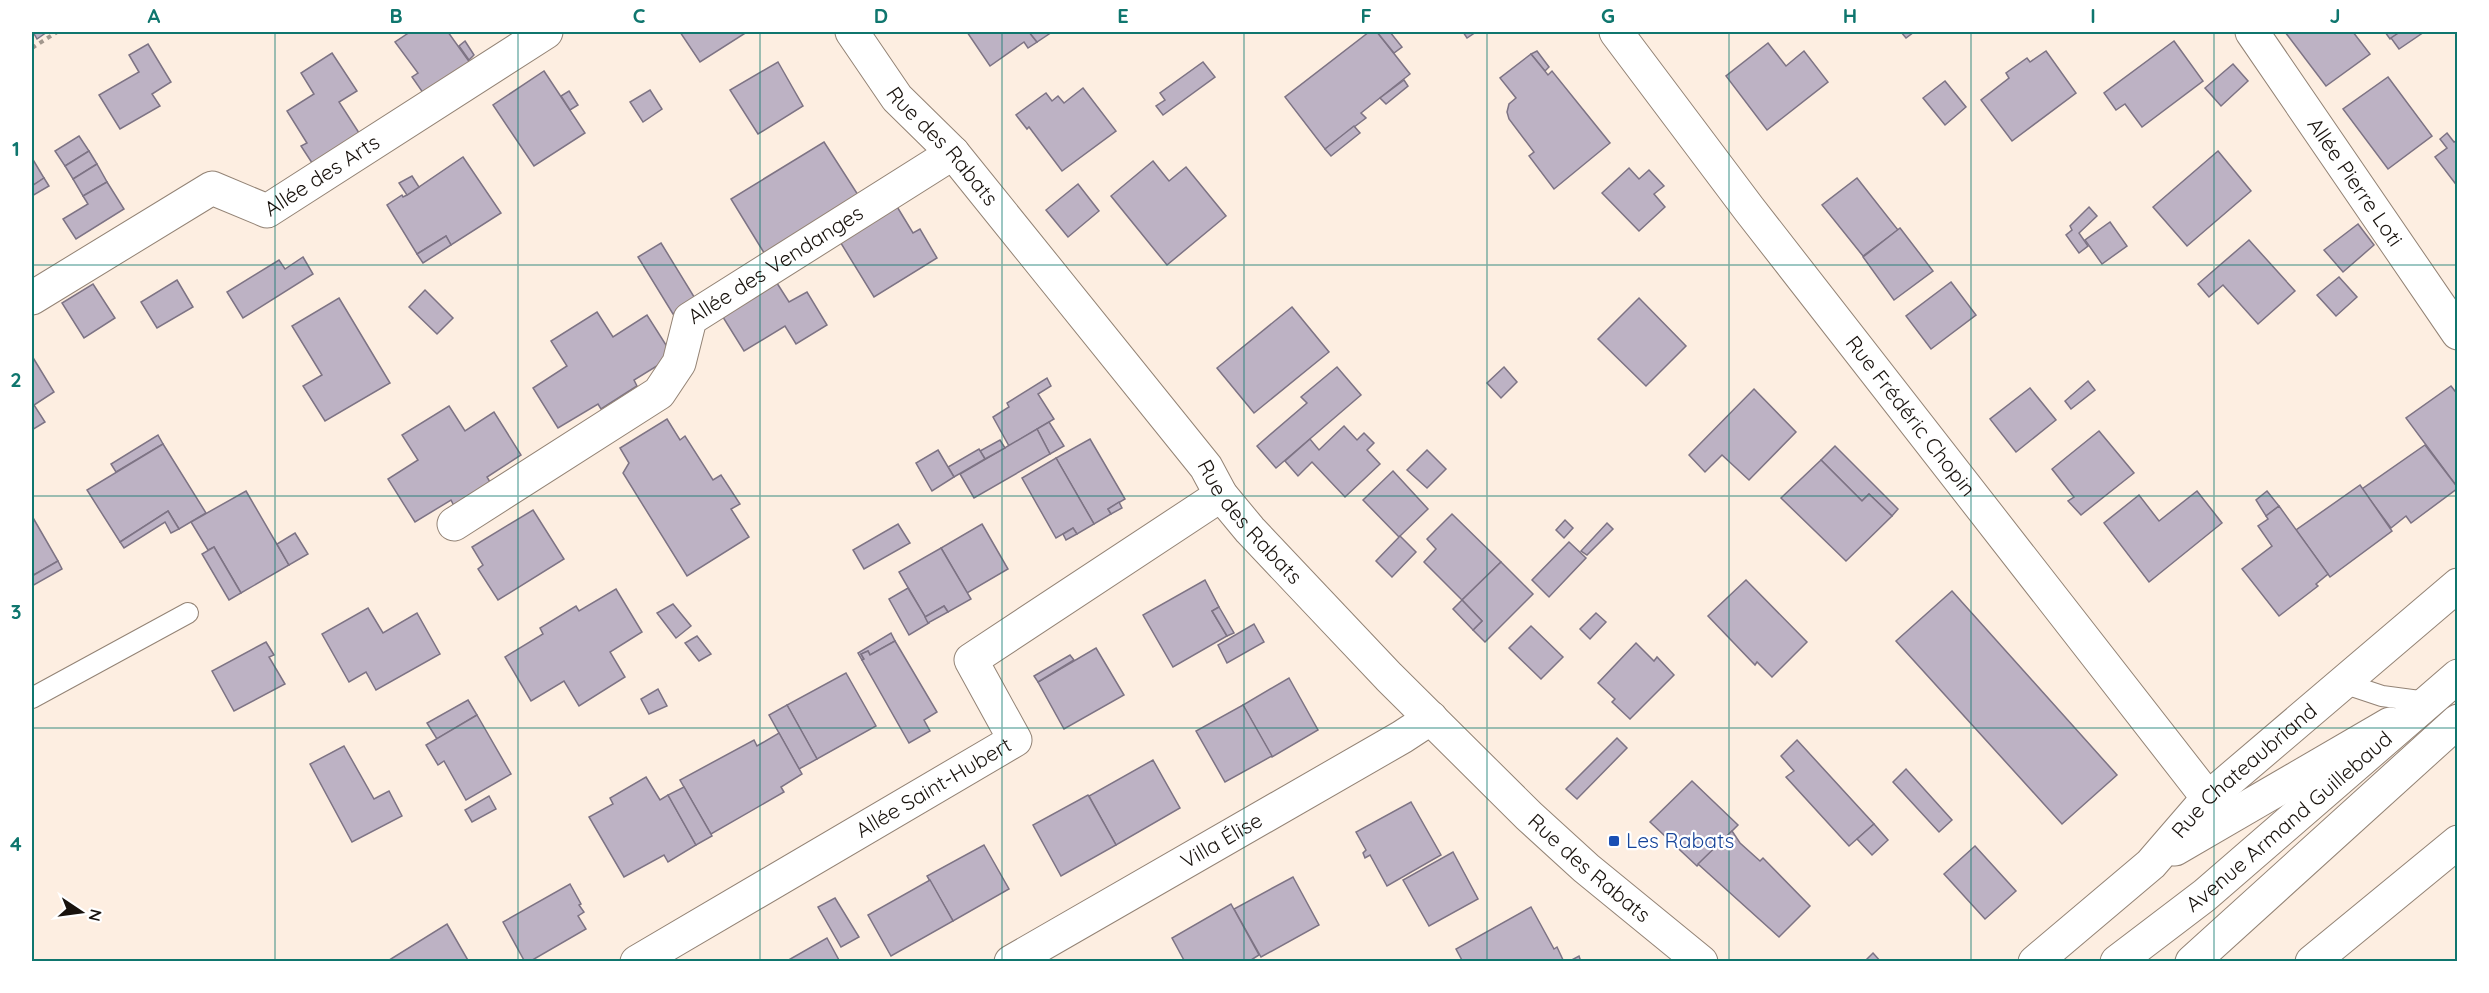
<svg xmlns="http://www.w3.org/2000/svg" width="2489" height="993" font-family="Quicksand,sans-serif">
  <style>
    .building { fill: #bdb2c4; stroke: #7d7384; stroke-width: 1.5 }
    .lines { fill: none; stroke-linecap: round; stroke-linejoin: round }
    .service-casing { stroke: #938375; stroke-width: 22 }
    .minor-casing { stroke: #938375; stroke-width: 35 }
    .tertiary-casing { stroke: #938375; stroke-width: 35 }
    .path { stroke: #a2978d; stroke-width: 4; stroke-dasharray: 4.5 4.5; stroke-linecap: butt }
    .service { stroke: #fff; stroke-width: 20 }
    .minor { stroke: #fff; stroke-width: 33 }
    .tertiary { stroke: #fff; stroke-width: 33 }
    .grid { fill: none; stroke: #0f766e; stroke-width: 1.5; stroke-opacity: 0.55 }
    .transit-dot { fill: #1a4fb4; stroke: #fff; stroke-width: 2 }
    .labels { text-anchor: middle; stroke-width: 4.5; stroke-linejoin: round; paint-order: stroke }
    .street-label { font-size: 21px; fill: #18120d; stroke: #fff }
    .transit-label { font-size: 21px; fill: #164399; stroke: #fff; text-anchor: start }
    .neatline { fill: none; stroke: #0f766e; stroke-width: 2 }
    .grid-label { font-size: 20px; text-anchor: middle; font-weight: bold; fill: #0f766e }
  </style>
  <rect width="100%" height="100%" fill="#fdeee1"/>
  <g class="building">
    <path d="M33 32H47L37 39Z"/>
    <path d="M410 32H448L473 67 428 100 412 77 418 73 395 42Z"/>
    <path d="M680 32H747L700 62Z"/>
    <path d="M967 32H1029L1037 42 1028 48 1024 42 990 66Z"/>
    <path d="M1029 32H1052L1037 42Z"/>
    <path d="M1369 32H1377L1410 74 1361 113 1366 118 1325 149 1285 97Z"/>
    <path d="M1377 32H1390L1402 47 1394 53Z"/>
    <path d="M1463 32H1476L1467 38Z"/>
    <path d="M1901 32H1914L1906 38Z"/>
    <path d="M2285 32H2353L2370 54 2326 86Z"/>
    <path d="M2385 32H2400L2390 39Z"/>
    <path d="M2400 32H2424L2399 49 2391 38Z"/>
    <path d="M465 41 474 55 469 60 459 46Z"/>
    <path d="M2174 41 2203 81 2142 127 2125 104 2116 110 2104 93Z"/>
    <path d="M1768 43 1786 66 1804 51 1828 82 1767 130 1726 76Z"/>
    <path d="M148 44 171 82 152 94 160 106 120 129 99 95 139 72 129 55Z"/>
    <path d="M1537 51 1549 67 1545 71 1531 54Z"/>
    <path d="M2046 51 2076 93 2012 141 1981 100 2009 78 2006 73 2027 58 2030 62Z"/>
    <path d="M332 53 357 91 339 102 363 139 316 169 301 146 307 143 287 111 314 94 301 73Z"/>
    <path d="M1531 54 1548 75 1552 71 1610 143 1554 189 1529 156 1534 152 1509 119 1507 112 1509 104 1516 98 1500 78Z"/>
    <path d="M778 62 803 106 758 134 730 90Z"/>
    <path d="M1203 62 1215 77 1163 115 1156 106 1165 100 1160 93Z"/>
    <path d="M2233 64 2248 81 2221 106 2205 88Z"/>
    <path d="M544 71 585 133 534 166 493 105Z"/>
    <path d="M2388 77 2432 136 2388 169 2343 109Z"/>
    <path d="M1404 80 1408 86 1386 104 1380 98Z"/>
    <path d="M1945 81 1966 107 1945 125 1923 98Z"/>
    <path d="M1083 88 1116 131 1062 171 1029 127 1027 129 1016 115 1046 93 1052 101 1058 96 1064 103Z"/>
    <path d="M650 90 662 109 643 122 630 102Z"/>
    <path d="M569 91 578 105 570 110 561 96Z"/>
    <path d="M1354 126 1360 133 1331 156 1325 149Z"/>
    <path d="M2447 133 2454 142 2458 140V187L2435 157 2447 148 2440 139Z"/>
    <path d="M79 136 89 151 65 166 55 151Z"/>
    <path d="M824 142 860 198 766 256 731 199Z"/>
    <path d="M89 151 97 164 73 179 65 166Z"/>
    <path d="M2218 151 2251 191 2187 246 2153 207Z"/>
    <path d="M463 157 501 213 451 245 446 236 417 254 387 205 402 195 403 197 407 195Z"/>
    <path d="M32 158 44 178 32 186Z"/>
    <path d="M1153 161 1169 181 1186 167 1226 216 1167 265 1111 196Z"/>
    <path d="M97 164 107 182 83 196 73 179Z"/>
    <path d="M1629 168 1639 179 1649 170 1664 186 1654 194 1665 207 1639 231 1602 193Z"/>
    <path d="M412 176 419 187 407 195 399 183Z"/>
    <path d="M44 178 49 186 32 196V186Z"/>
    <path d="M1857 178 1898 230 1863 256 1822 205Z"/>
    <path d="M107 182 124 209 76 239 63 219 88 204 83 196Z"/>
    <path d="M1078 184 1099 211 1068 237 1046 210Z"/>
    <path d="M896 205 913 233 920 229 937 258 874 297 839 240Z"/>
    <path d="M2089 207 2097 216 2079 233 2088 246 2079 253 2066 235 2072 230 2070 226Z"/>
    <path d="M2110 222 2127 246 2102 264 2085 240Z"/>
    <path d="M2358 224 2374 245 2343 272 2324 250Z"/>
    <path d="M1900 228 1933 271 1894 300 1863 257Z"/>
    <path d="M446 236 451 245 423 263 417 254Z"/>
    <path d="M2249 240 2295 291 2258 324 2223 285 2209 297 2198 284Z"/>
    <path d="M661 243 696 300 673 314 638 257Z"/>
    <path d="M303 257 313 274 243 318 227 292 279 260 285 269Z"/>
    <path d="M2339 277 2357 297 2336 316 2317 295Z"/>
    <path d="M177 280 193 307 157 328 141 302Z"/>
    <path d="M775 280 789 302 807 292 827 325 796 344 785 326 744 351 721 314Z"/>
    <path d="M1951 282 1976 315 1931 349 1906 316Z"/>
    <path d="M93 284 115 318 84 338 62 303Z"/>
    <path d="M425 290 453 318 437 334 409 307Z"/>
    <path d="M339 298 390 383 325 421 303 386 322 375 292 326Z"/>
    <path d="M1639 298 1686 346 1646 386 1598 339Z"/>
    <path d="M1292 307 1329 352 1254 413 1217 368Z"/>
    <path d="M597 312 613 337 647 315 673 356 634 380 637 386 601 409 598 404 558 428 533 388 567 366 551 341Z"/>
    <path d="M32 356 54 392 34 405 45 422 32 430Z"/>
    <path d="M1337 367 1361 395 1276 468 1257 446 1307 403 1301 397Z"/>
    <path d="M1504 367 1517 382 1501 398 1487 383Z"/>
    <path d="M1047 378 1051 386 1038 394 1054 419 1009 446 993 417 1009 407 1007 403Z"/>
    <path d="M2088 381 2095 390 2071 409 2065 401Z"/>
    <path d="M2451 386 2458 395V488L2406 418Z"/>
    <path d="M2030 388 2056 420 2016 452 1990 419Z"/>
    <path d="M1754 389 1796 432 1749 480 1722 455 1705 472 1689 455Z"/>
    <path d="M449 406 465 431 494 412 521 455 487 477 490 482 454 506 451 500 415 522 388 479 418 460 402 435Z"/>
    <path d="M667 419 680 440 685 436 713 480 721 475 740 504 731 509 749 537 687 576 623 473 629 463 620 448Z"/>
    <path d="M1049 422 1064 446 1050 454 1037 429Z"/>
    <path d="M1344 426 1357 440 1364 433 1374 443 1367 450 1380 464 1345 497 1312 462 1298 476 1285 461 1310 439 1319 450Z"/>
    <path d="M1037 429 1050 454 974 498 960 474Z"/>
    <path d="M2099 431 2134 473 2081 515 2068 501 2074 497 2052 469Z"/>
    <path d="M158 435 163 444 116 472 111 464Z"/>
    <path d="M1090 439 1125 499 1108 509 1111 514 1094 524 1056 458Z"/>
    <path d="M1000 440 1005 448 985 459 980 451Z"/>
    <path d="M163 444 206 513 179 529 168 511 120 542 87 490Z"/>
    <path d="M2425 445 2458 488 2411 523 2406 516 2391 528 2362 489Z"/>
    <path d="M1835 446 1898 509 1892 516 1869 494 1862 501 1821 460Z"/>
    <path d="M979 449 985 459 954 477 948 467Z"/>
    <path d="M938 450 954 477 932 491 916 463Z"/>
    <path d="M1427 450 1446 469 1427 488 1407 470Z"/>
    <path d="M1056 458 1094 524 1077 534 1073 528 1056 538 1022 478Z"/>
    <path d="M1821 460 1862 501 1869 494 1892 516 1846 561 1781 498Z"/>
    <path d="M1393 471 1428 509 1399 537 1363 500Z"/>
    <path d="M2360 485 2392 531 2330 577 2296 530Z"/>
    <path d="M246 491 289 565 241 593 214 547 208 550 191 522Z"/>
    <path d="M2197 491 2222 523 2149 582 2104 523 2139 495 2159 521Z"/>
    <path d="M2267 491 2279 506 2266 516 2256 500Z"/>
    <path d="M1119 502 1122 508 1111 514 1108 509Z"/>
    <path d="M2279 506 2328 574 2316 584 2318 586 2279 616 2242 569 2272 546 2258 526 2268 519 2266 516Z"/>
    <path d="M533 510 564 559 498 600 478 569 483 565 472 547Z"/>
    <path d="M168 511 179 529 171 533 165 522 124 548 120 542Z"/>
    <path d="M1452 514 1501 562 1462 600 1424 562 1436 549 1427 539Z"/>
    <path d="M32 516 58 561 32 576Z"/>
    <path d="M1565 520 1573 528 1564 538 1556 530Z"/>
    <path d="M1607 523 1613 529 1587 555 1581 551Z"/>
    <path d="M898 524 910 543 864 569 853 550Z"/>
    <path d="M982 524 1008 569 967 593 941 548Z"/>
    <path d="M1073 528 1077 534 1066 540 1063 534Z"/>
    <path d="M295 533 308 554 289 565 277 544Z"/>
    <path d="M1400 536 1416 552 1392 577 1376 561Z"/>
    <path d="M1569 542 1586 558 1549 597 1532 580Z"/>
    <path d="M214 547 241 593 229 600 202 554Z"/>
    <path d="M941 548 971 599 948 612 944 606 925 617 899 572Z"/>
    <path d="M58 561 62 569 32 586V576Z"/>
    <path d="M1501 562 1533 594 1485 642 1473 630 1482 621 1462 600Z"/>
    <path d="M1205 580 1219 607 1212 611 1227 636 1173 667 1143 615Z"/>
    <path d="M1746 580 1807 642 1772 677 1757 662 1755 665 1708 616Z"/>
    <path d="M908 588 929 623 909 635 889 599Z"/>
    <path d="M616 589 642 632 610 652 625 677 579 706 564 681 531 701 505 657 543 634 540 628 576 606 579 611Z"/>
    <path d="M1952 591 2117 775 2062 824 1896 641Z"/>
    <path d="M1462 600 1482 621 1473 630 1453 609Z"/>
    <path d="M673 604 691 626 676 638 657 613Z"/>
    <path d="M944 606 948 612 928 623 925 617Z"/>
    <path d="M1219 607 1234 633 1227 636 1212 611Z"/>
    <path d="M368 608 383 633 417 613 440 654 376 690 366 672 349 682 322 634Z"/>
    <path d="M1596 613 1606 622 1590 639 1580 629Z"/>
    <path d="M1254 624 1264 642 1227 663 1218 645Z"/>
    <path d="M1531 626 1563 657 1541 679 1509 648Z"/>
    <path d="M891 633 895 641 870 655 868 651 861 654 864 659 862 660 858 653Z"/>
    <path d="M697 636 711 654 699 661 685 643Z"/>
    <path d="M895 641 937 712 924 720 930 731 909 743 862 660 864 659 861 654 868 651 870 655Z"/>
    <path d="M266 642 274 655 269 657 285 684 234 711 212 671Z"/>
    <path d="M1636 643 1654 661 1657 657 1674 675 1630 719 1612 702 1615 699 1598 683Z"/>
    <path d="M1096 648 1124 695 1064 729 1038 682Z"/>
    <path d="M1070 655 1074 660 1038 682 1034 676Z"/>
    <path d="M846 673 876 726 817 759 787 705Z"/>
    <path d="M1289 678 1318 730 1272 757 1243 705Z"/>
    <path d="M658 689 667 706 649 714 641 699Z"/>
    <path d="M468 700 477 715 437 739 427 723Z"/>
    <path d="M787 705 817 759 799 769 769 715Z"/>
    <path d="M1243 705 1272 756 1225 782 1196 731Z"/>
    <path d="M477 715 511 774 466 800 444 761 438 765 426 745Z"/>
    <path d="M779 733 802 774 781 787 784 792 711 834 680 780 754 740 757 746Z"/>
    <path d="M1617 738 1627 748 1577 799 1566 789Z"/>
    <path d="M1797 740 1874 824 1849 846 1786 777 1794 771 1781 756Z"/>
    <path d="M344 746 374 799 389 791 402 816 352 842 310 764Z"/>
    <path d="M1153 760 1180 808 1116 845 1089 796Z"/>
    <path d="M1906 769 1952 820 1939 832 1893 782Z"/>
    <path d="M646 777 660 800 668 795 696 845 668 862 664 855 624 877 589 817 613 804 610 798Z"/>
    <path d="M1692 781 1738 825 1697 866 1650 822Z"/>
    <path d="M684 787 712 836 696 845 668 795Z"/>
    <path d="M1088 795 1116 845 1061 876 1033 825Z"/>
    <path d="M489 796 496 809 472 822 465 810Z"/>
    <path d="M1411 802 1441 855 1387 886 1370 855 1365 858 1363 853 1366 850 1356 832Z"/>
    <path d="M1874 824 1888 840 1872 855 1857 839Z"/>
    <path d="M1732 831 1740 843 1760 861 1763 858 1810 906 1779 937 1698 864Z"/>
    <path d="M984 845 1009 889 953 921 927 876Z"/>
    <path d="M1975 846 2016 891 1985 919 1944 874Z"/>
    <path d="M1453 852 1478 899 1429 926 1403 880Z"/>
    <path d="M1293 877 1319 925 1261 957 1234 909Z"/>
    <path d="M930 880 953 921 891 956 868 915Z"/>
    <path d="M570 884 581 904 579 905 584 912 578 916 586 929 529 962H525L503 922Z"/>
    <path d="M835 898 859 937 841 947 818 907Z"/>
    <path d="M1231 904 1259 955 1248 962H1185L1172 938Z"/>
    <path d="M1531 907 1554 949 1557 947 1564 962H1463L1456 949Z"/>
    <path d="M447 924 469 962H386Z"/>
    <path d="M827 938 840 962H785Z"/>
    <path d="M1873 953 1881 962H1864Z"/>
    <path d="M1579 956 1581 962H1568Z"/>
  </g>
  <g class="lines">
    <g class="service-casing">
      <g id="service">
        <path d="M2343 683 2382 696 2427 702"/>
        <path d="M32 698 188 613"/>
      </g>
    </g>
    <g class="minor-casing">
      <g id="minor">
        <path id="s1" d="M852 32 897 98 953 153 1206 467 1221 495 1250 530 1389 677 1529 816 1586 868 1701 962"/>
        <path id="s2" d="M1616 32 1749 209 2208 798"/>
        <path id="s3" d="M2252 32 2458 333"/>
        <path id="s4" d="M32 298 212 188 267 211 546 32"/>
        <path id="s5" d="M454 524 659 393 679 363 690 319 953 153"/>
        <path d="M2175 849 2390 724"/>
        <path id="s6" d="M637 962 1015 740 971 660 1221 495"/>
        <path id="s7" d="M1011 962 1402 737 1431 718"/>
        <path id="s8" d="M2035 962 2151 864 2208 798 2458 585"/>
        <path d="M2312 962 2458 842"/>
      </g>
    </g>
    <g class="tertiary-casing">
      <g id="tertiary">
        <path id="s9" d="M2117 962 2205 895 2458 676"/>
        <path d="M2192 962 2458 721"/>
      </g>
    </g>
    <path class="path" d="M32 48 57 32"/>
    <use href="#service" class="service"/>
    <use href="#minor" class="minor"/>
    <use href="#tertiary" class="tertiary"/>
  </g>
  <path class="grid" d="M275 32V962M518 32V962M760 32V962M1002 32V962M1244 32V962M1487 32V962M1729 32V962M1971 32V962M2214 32V962M32 265H2458M32 496H2458M32 728H2458"/>
  <rect class="transit-dot" x="1608" y="835" width="12" height="12" rx="3"/>
  <g class="labels">
    <g class="street-label">
      <text dy="7" stroke="none"><textPath href="#s1" startOffset="146">Rue des Rabats</textPath></text>
      <text dy="7" stroke="none"><textPath href="#s4" startOffset="336">Allée des Arts</textPath></text>
      <text dy="7" stroke="none"><textPath href="#s3" startOffset="182">Allée Pierre Loti</textPath></text>
      <text dy="7" stroke="none"><textPath href="#s5" startOffset="426">Allée des Vendanges</textPath></text>
      <text dy="7" stroke="none"><textPath href="#s2" startOffset="484">Rue Frédéric Chopin</textPath></text>
      <text dy="7" stroke="none"><textPath href="#s1" startOffset="632">Rue des Rabats</textPath></text>
      <text dy="7" stroke="none"><textPath href="#s8" startOffset="284">Rue Chateaubriand</textPath></text>
      <text dy="7" stroke="none"><textPath href="#s6" startOffset="344">Allée Saint-Hubert</textPath></text>
      <text dy="7" stroke="none"><textPath href="#s9" startOffset="222">Avenue Armand Guillebaud</textPath></text>
      <text dy="7" stroke="none"><textPath href="#s7" startOffset="243">Villa Élise</textPath></text>
      <text dy="7" stroke="none"><textPath href="#s1" startOffset="1118">Rue des Rabats</textPath></text>
    </g>
    <g class="transit-label">
      <text x="1626" y="848">Les Rabats</text>
    </g>
  </g>
  <rect width="2489" height="993" fill="none" stroke="#ffffff" stroke-width="66"/>
  <g transform="translate(81 912) rotate(103)" stroke="#ffffff" stroke-width="4.5" paint-order="stroke">
  <path d="M0-4.5L10 22L0 15L-10 22Z" fill="#18120d"/>
  <text y="-9" font-size="16" font-weight="bold" text-anchor="middle" fill="#18120d">N</text>
  </g>
  <rect x="33" y="33" width="2423" height="927" class="neatline"/>
  <g class="grid-label">
    <text x="154" y="23">A</text>
    <text x="396" y="23">B</text>
    <text x="639" y="23">C</text>
    <text x="881" y="23">D</text>
    <text x="1123" y="23">E</text>
    <text x="1366" y="23">F</text>
    <text x="1608" y="23">G</text>
    <text x="1850" y="23">H</text>
    <text x="2093" y="23">I</text>
    <text x="2335" y="23">J</text>
    <text x="16" y="156">1</text>
    <text x="16" y="387">2</text>
    <text x="16" y="619">3</text>
    <text x="16" y="851">4</text>
  </g>
</svg>
